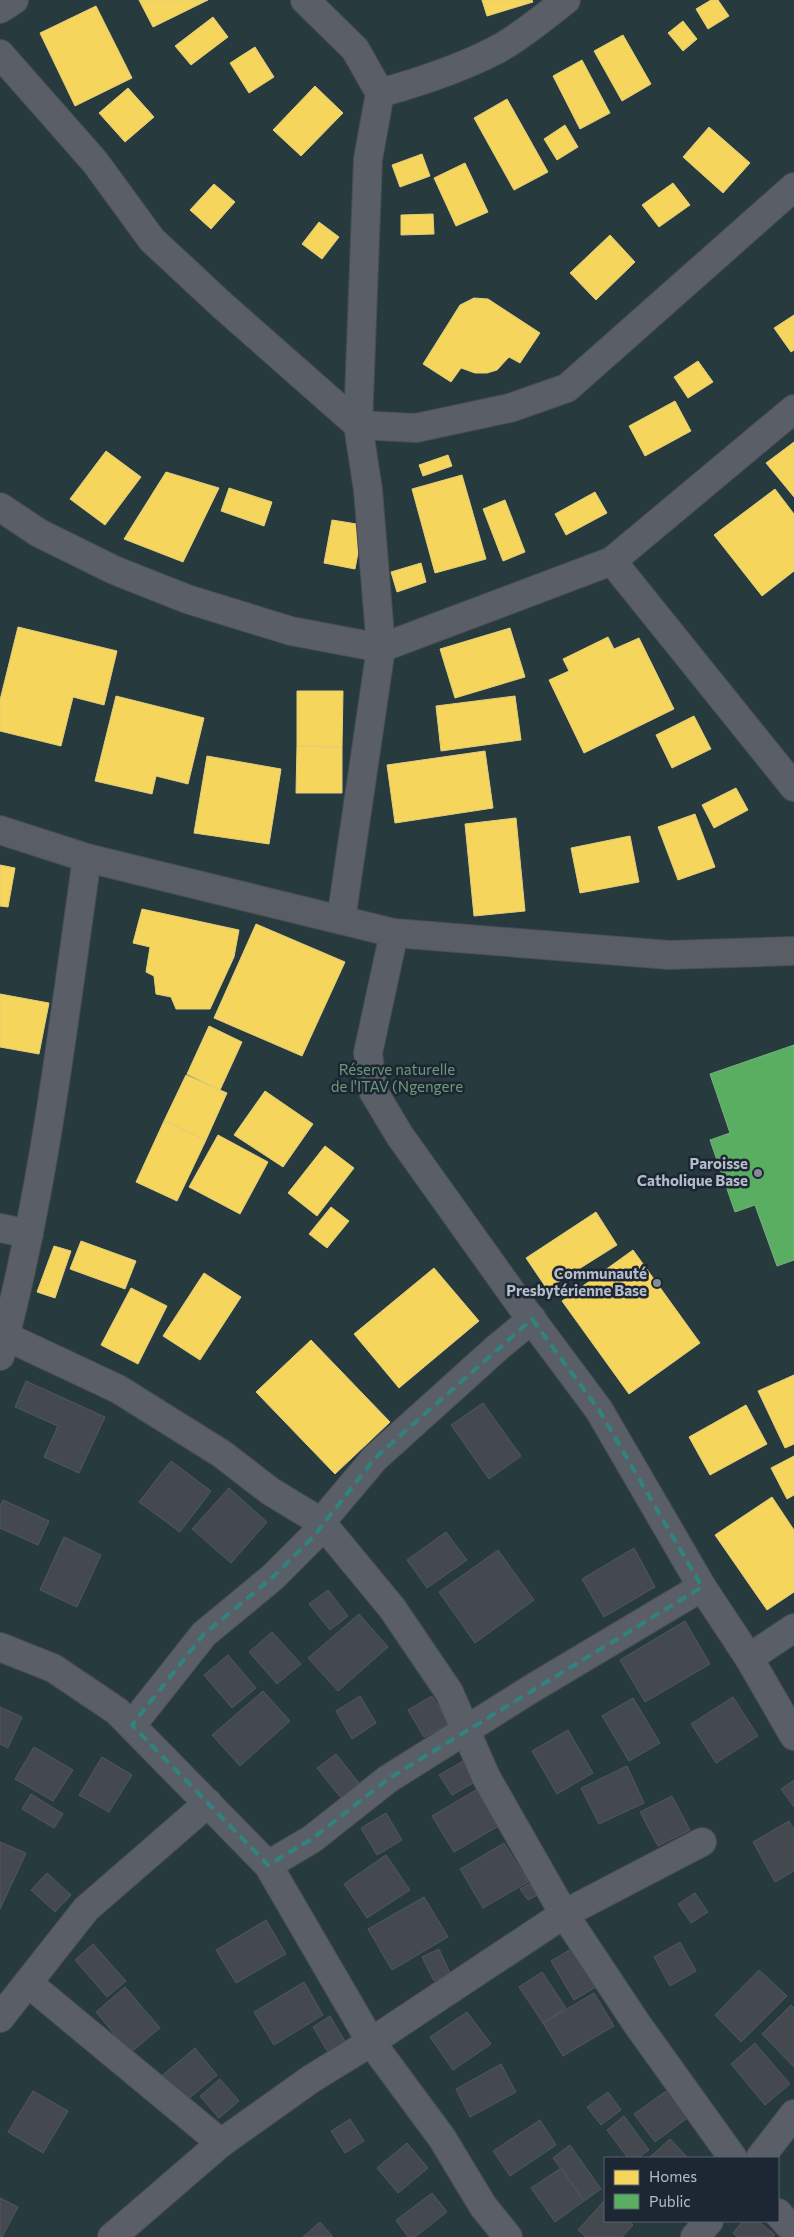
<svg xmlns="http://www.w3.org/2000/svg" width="794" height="2237" font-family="Commissioner,sans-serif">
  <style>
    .green { fill: #273a3e; fill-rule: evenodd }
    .homes { fill: #f6d55c; stroke: #e2ce7d }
    .public { fill: #5aae61; stroke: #75b280 }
    .building { fill: #444950; stroke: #52575f }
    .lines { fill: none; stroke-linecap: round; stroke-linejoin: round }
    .street-casing { stroke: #484c53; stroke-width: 30 }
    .secondary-casing { stroke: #484c53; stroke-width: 30 }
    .street { stroke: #5a5e66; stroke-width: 28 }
    .secondary { stroke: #595d64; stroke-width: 28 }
    .marked { fill: none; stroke: #308480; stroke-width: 4; stroke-dasharray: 10 6; stroke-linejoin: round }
    .poi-dot { fill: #848b96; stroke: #1d2633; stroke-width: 2 }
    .labels { text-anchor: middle; stroke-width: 5; stroke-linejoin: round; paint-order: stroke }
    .park-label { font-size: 15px; fill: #6b9a76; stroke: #1d2633 }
    .poi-label { font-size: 15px; font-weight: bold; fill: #b4bcc9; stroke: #1d2633; text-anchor: end }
  </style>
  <rect width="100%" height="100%" fill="#2a3038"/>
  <path class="green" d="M0 0H794V2237H0ZM605 2158H778V2221H605Z"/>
  <g class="homes">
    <path d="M139 0H208L153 27Z"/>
    <path d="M482 0H532L533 2 487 16Z"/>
    <path d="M711 0H718L729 16 708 29 696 9Z"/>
    <path d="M96 6 132 78 75 106 40 33Z"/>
    <path d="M213 17 228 37 191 65 175 46Z"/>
    <path d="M683 21 697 39 683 51 668 33Z"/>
    <path d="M623 35 651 84 622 101 594 51Z"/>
    <path d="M255 47 274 77 249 93 230 63Z"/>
    <path d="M582 60 610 113 580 129 553 76Z"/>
    <path d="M315 86 343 113 301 156 273 130Z"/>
    <path d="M128 88 154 117 125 142 99 113Z"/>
    <path d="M507 99 548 172 514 190 474 118Z"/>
    <path d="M565 125 578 147 557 160 544 139Z"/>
    <path d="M709 127 750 163 723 193 683 157Z"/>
    <path d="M422 154 430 176 400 187 392 165Z"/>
    <path d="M465 163 488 212 456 226 434 178Z"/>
    <path d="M673 183 690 205 659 227 642 205Z"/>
    <path d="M214 184 235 202 211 229 190 210Z"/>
    <path d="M433 214 434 234 401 235V215Z"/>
    <path d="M319 222 339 237 322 259 302 244Z"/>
    <path d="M610 235 635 262 596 300 570 273Z"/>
    <path d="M474 298 488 299 540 333 520 363 509 357 497 370 487 373H475L461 368 451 382 423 364 460 305Z"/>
    <path d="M794 315V350L791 352 774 328Z"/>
    <path d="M698 361 713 382 688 398 674 377Z"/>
    <path d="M675 401 691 431 645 456 629 426Z"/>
    <path d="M794 442V497L766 463Z"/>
    <path d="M106 451 141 477 105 525 70 499Z"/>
    <path d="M448 455 452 466 423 476 419 465Z"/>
    <path d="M166 472 219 488 183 562 124 539Z"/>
    <path d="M462 475 486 559 435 573 412 489Z"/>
    <path d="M229 488 272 502 264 526 221 511Z"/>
    <path d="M775 489 794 514V571L762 596 714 535Z"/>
    <path d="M595 492 607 513 566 535 555 514Z"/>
    <path d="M505 500 525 552 503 561 483 509Z"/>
    <path d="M332 520 363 525 355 569 324 563Z"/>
    <path d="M421 563 426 582 397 592 391 572Z"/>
    <path d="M18 627 117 651 104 705 73 697 61 746 0 731V700Z"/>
    <path d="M510 628 525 677 455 698 440 649Z"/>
    <path d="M608 637 614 649 639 638 674 709 584 753 549 680 569 671 563 659Z"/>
    <path d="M297 691H343L342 747 297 746Z"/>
    <path d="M116 696 204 718 188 784 156 776 152 794 95 781Z"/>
    <path d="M515 696 521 740 441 751 436 706Z"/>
    <path d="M694 716 711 749 672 768 656 735Z"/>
    <path d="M297 746 342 747V793H296Z"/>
    <path d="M485 751 493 808 395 823 387 765Z"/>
    <path d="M207 756 281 769 269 844 194 833Z"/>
    <path d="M736 788 748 810 714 828 702 805Z"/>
    <path d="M695 814 715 867 678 880 658 827Z"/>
    <path d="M516 818 525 911 474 916 465 824Z"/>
    <path d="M630 836 639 882 580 893 571 848Z"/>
    <path d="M0 865 15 868 8 907 0 906Z"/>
    <path d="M142 909 239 930 234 957 210 1009H176L171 997 156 994 154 976 146 972 150 947 133 943Z"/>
    <path d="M256 924 345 962 302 1056 214 1018Z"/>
    <path d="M0 994 49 1003 39 1054 0 1047Z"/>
    <path d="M209 1026 242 1042 220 1090 187 1074Z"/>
    <path d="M186 1075 227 1093 206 1140 164 1121Z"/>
    <path d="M265 1091 313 1124 283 1167 234 1135Z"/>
    <path d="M164 1121 206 1140 177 1201 136 1182Z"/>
    <path d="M218 1135 268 1162 240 1214 189 1187Z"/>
    <path d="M325 1146 354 1168 317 1216 288 1193Z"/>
    <path d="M331 1207 349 1221 327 1248 309 1234Z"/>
    <path d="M596 1212 617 1245 547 1289 526 1258Z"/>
    <path d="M81 1241 136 1261 125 1289 70 1269Z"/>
    <path d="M54 1246 71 1251 55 1298 37 1292Z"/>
    <path d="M633 1250 700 1343 629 1394 562 1301Z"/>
    <path d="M434 1268 479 1321 399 1388 354 1334Z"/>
    <path d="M204 1273 241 1297 200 1360 163 1336Z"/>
    <path d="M131 1288 167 1306 138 1364 101 1345Z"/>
    <path d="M311 1340 390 1422 335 1474 256 1392Z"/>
    <path d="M794 1375V1444L785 1448 758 1391Z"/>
    <path d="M746 1405 767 1444 710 1475 689 1437Z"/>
    <path d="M794 1456V1495L787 1499 771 1468Z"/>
    <path d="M772 1497 794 1530V1592L767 1610 715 1535Z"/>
  </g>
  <path class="public" d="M794 1045V1260L777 1266 755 1205 735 1212 710 1140 730 1133 710 1074Z"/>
  <g class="building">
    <path d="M26 1381 105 1417 79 1473 44 1457 58 1426 15 1407Z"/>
    <path d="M483 1403 521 1456 489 1479 451 1425Z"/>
    <path d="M171 1461 211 1491 180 1532 139 1502Z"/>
    <path d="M229 1488 267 1522 231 1563 192 1529Z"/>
    <path d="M3 1500 49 1521 38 1545 0 1528V1507Z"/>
    <path d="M446 1532 467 1560 427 1588 407 1560Z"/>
    <path d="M64 1537 101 1555 77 1607 40 1590Z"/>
    <path d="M634 1548 655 1587 604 1617 582 1579Z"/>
    <path d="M498 1550 534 1600 475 1643 439 1592Z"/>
    <path d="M328 1590 348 1616 330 1630 309 1604Z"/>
    <path d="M359 1614 388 1647 338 1691 308 1658Z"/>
    <path d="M685 1621 710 1664 645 1702 620 1660Z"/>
    <path d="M272 1632 301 1664 277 1684 249 1652Z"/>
    <path d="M228 1655 256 1688 232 1708 204 1675Z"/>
    <path d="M263 1691 290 1721 240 1766 212 1735Z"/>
    <path d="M360 1696 376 1723 352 1739 336 1711Z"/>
    <path d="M432 1696 448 1724 424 1737 408 1710Z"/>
    <path d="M733 1697 758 1736 716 1763 691 1724Z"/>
    <path d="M633 1698 660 1743 629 1761 602 1716Z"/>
    <path d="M0 1707 22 1717 8 1748 0 1744Z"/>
    <path d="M568 1730 593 1773 557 1794 532 1751Z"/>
    <path d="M34 1747 73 1770 53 1801 15 1779Z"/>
    <path d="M336 1754 359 1783 341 1798 317 1768Z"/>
    <path d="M102 1757 132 1775 109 1812 79 1795Z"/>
    <path d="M465 1760 477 1781 452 1795 439 1775Z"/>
    <path d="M627 1766 644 1803 599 1824 581 1788Z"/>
    <path d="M794 1780V1807L781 1789Z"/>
    <path d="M481 1787 502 1824 454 1852 432 1816Z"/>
    <path d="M31 1794 63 1814 54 1828 22 1809Z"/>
    <path d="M672 1796 690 1830 658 1846 640 1812Z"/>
    <path d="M386 1813 402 1840 377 1855 361 1828Z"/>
    <path d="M789 1821 794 1829V1871L775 1882 753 1842Z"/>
    <path d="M0 1842 26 1853 0 1909Z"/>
    <path d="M504 1843 528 1882 483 1908 460 1869Z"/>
    <path d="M386 1855 410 1890 367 1918 344 1884Z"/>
    <path d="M47 1873 71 1895 55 1912 31 1890Z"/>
    <path d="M532 1882 539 1894 528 1900 520 1889Z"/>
    <path d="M695 1893 708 1912 691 1923 678 1904Z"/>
    <path d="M424 1897 448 1937 392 1970 368 1929Z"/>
    <path d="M266 1920 286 1954 236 1983 216 1950Z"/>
    <path d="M680 1942 696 1971 670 1986 654 1957Z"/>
    <path d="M93 1944 126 1981 107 1997 75 1960Z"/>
    <path d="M573 1948 596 1987 574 2000 551 1961Z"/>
    <path d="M439 1949 450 1973 434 1981 422 1957Z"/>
    <path d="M759 1970 787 1996 741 2042 715 2015Z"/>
    <path d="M542 1972 566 2008 543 2023 519 1987Z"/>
    <path d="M304 1982 323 2015 274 2045 254 2012Z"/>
    <path d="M125 1987 160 2028 130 2053 96 2012Z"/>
    <path d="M594 1993 614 2026 563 2056 543 2023Z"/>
    <path d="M791 2005 794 2008V2067L762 2034Z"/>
    <path d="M467 2012 491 2044 453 2070 430 2037Z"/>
    <path d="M330 2016 346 2043 329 2054 313 2027Z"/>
    <path d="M755 2043 790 2084 765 2105 731 2064Z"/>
    <path d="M195 2048 217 2075 181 2105 159 2078Z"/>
    <path d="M501 2064 516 2092 470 2117 456 2089Z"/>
    <path d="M220 2079 239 2101 219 2118 200 2096Z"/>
    <path d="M669 2089 690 2116 655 2142 634 2114Z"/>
    <path d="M33 2091 68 2111 43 2153 8 2132Z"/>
    <path d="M608 2092 621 2110 601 2125 587 2107Z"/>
    <path d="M624 2116 649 2150 638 2158H628L607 2130Z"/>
    <path d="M350 2119 364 2141 345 2153 331 2131Z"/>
    <path d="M540 2120 556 2145 510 2176 493 2151Z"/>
    <path d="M670 2139 688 2158H649Z"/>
    <path d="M407 2143 428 2168 398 2193 377 2168Z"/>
    <path d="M570 2145 601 2189 584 2201 553 2158Z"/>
    <path d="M561 2168 584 2201 555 2222 531 2188Z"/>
    <path d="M432 2193 447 2212 415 2237H408L396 2220Z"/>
    <path d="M0 2198 18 2207 2 2237H0Z"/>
    <path d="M605 2200V2221H629L633 2225 622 2237H586L578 2230Z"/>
    <path d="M743 2221H758L775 2235 773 2237H737L733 2233Z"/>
    <path d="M320 2222 333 2237H303Z"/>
  </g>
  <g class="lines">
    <g class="street-casing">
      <g id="street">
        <path d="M305 0 355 49 380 93 368 159 358 425 368 490 381 648 341 920"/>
        <path d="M0 9 14 0"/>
        <path d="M0 54 95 162 152 240 223 306 358 425 416 428 510 408 567 388 794 187"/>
        <path d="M380 93C420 82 460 69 498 49 522 36 544 17 566 0"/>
        <path d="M0 507 39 533 114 570 187 599 291 631 381 648 612 561 794 409"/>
        <path d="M612 561 794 787"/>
        <path d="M394 933 368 1053 373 1091 400 1136 520 1304 599 1410 702 1587 749 1658 794 1736"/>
        <path d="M0 1228 29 1234"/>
        <path d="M5 1336 118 1389 222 1454 270 1491 321 1522 392 1608 449 1692 486 1777 564 1914 637 2024 733 2158"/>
        <path d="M0 1356C44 1194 63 1025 87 858"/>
        <path d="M0 1647 53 1668 117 1711 268 1865 371 2042 442 2138 483 2206 508 2237"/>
        <path d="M749 1658 794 1628"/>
        <path d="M132 1725 204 1634 273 1577 314 1536 321 1522 375 1458 498 1347 532 1319"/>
        <path d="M268 1865 312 1839 388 1779 531 1689 702 1587"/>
        <path d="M28 1983 221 2143"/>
        <path d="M0 2018 86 1909 208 1803"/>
        <path d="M760 2158 794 2114"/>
        <path d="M778 2213 794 2231"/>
        <path d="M112 2237 221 2143 311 2079 371 2042 564 1914 702 1842"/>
        <path d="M695 2237 709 2221"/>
      </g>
    </g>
    <g class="secondary-casing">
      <path id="secondary" d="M0 830 87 858 394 933 669 955 794 951"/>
    </g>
    <use href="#street" class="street"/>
    <use href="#secondary" class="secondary"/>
  </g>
  <path class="marked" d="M532 1319 599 1410 702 1587 388 1779 312 1839 268 1865 132 1725 204 1634 273 1577 314 1536 375 1458Z"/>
  <g class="poi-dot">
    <circle cx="758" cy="1173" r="5"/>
    <circle cx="657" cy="1283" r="5"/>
  </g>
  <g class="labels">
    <g class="park-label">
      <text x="397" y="1075">Réserve naturelle<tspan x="397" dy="17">de l'ITAV (Ngengere</tspan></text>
    </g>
    <g class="poi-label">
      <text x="748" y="1169">Paroisse<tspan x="748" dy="17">Catholique Base</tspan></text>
      <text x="647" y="1279">Communauté<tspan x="647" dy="17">Presbytérienne Base</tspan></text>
    </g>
  </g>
  <rect x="604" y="2157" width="175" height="65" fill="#1d2633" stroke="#59626f"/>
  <rect x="614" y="2170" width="25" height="15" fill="#f6d55c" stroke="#59626f"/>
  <text x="649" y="2182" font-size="15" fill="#b4bcc9">Homes</text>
  <rect x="614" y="2194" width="25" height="15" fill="#5aae61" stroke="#59626f"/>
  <text x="649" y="2207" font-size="15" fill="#b4bcc9">Public</text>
</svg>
